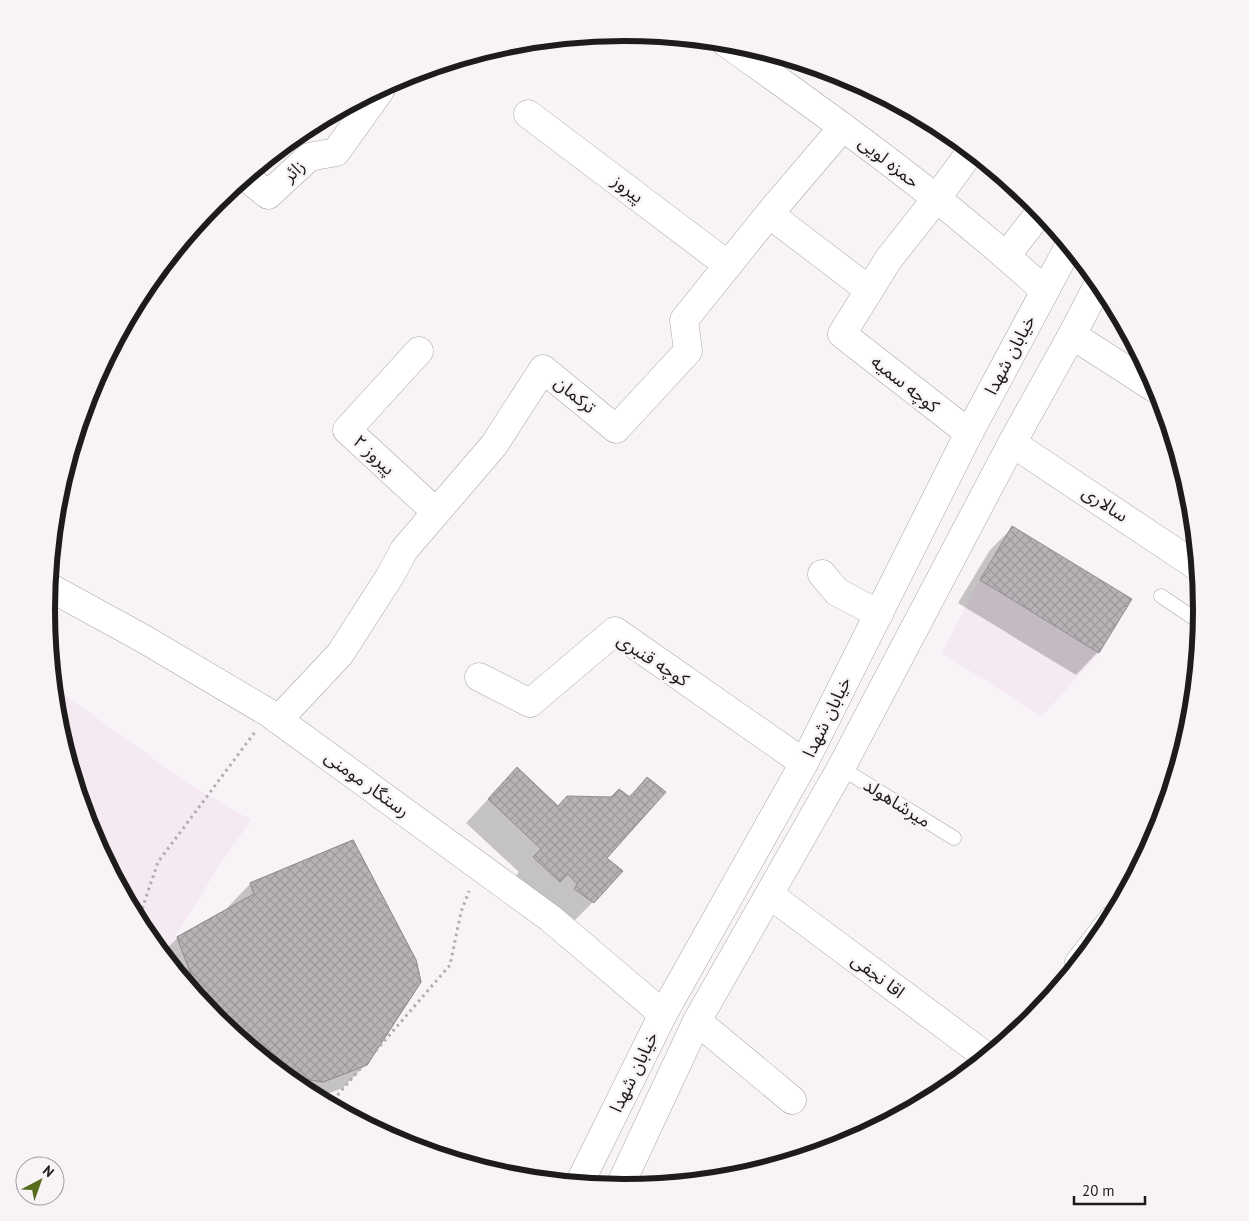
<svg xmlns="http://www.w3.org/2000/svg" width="1249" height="1221" font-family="'PT Sans','Noto Sans Arabic',sans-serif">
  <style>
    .built { fill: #f5e9f2 }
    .shadow { fill: #0003 }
    .building { fill: url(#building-cross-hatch); stroke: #928e91; fill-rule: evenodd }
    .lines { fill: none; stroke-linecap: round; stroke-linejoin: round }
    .lane-casing { stroke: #aaa5a9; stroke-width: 15 }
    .street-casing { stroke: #aaa5a9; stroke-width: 29 }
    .secondary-casing { stroke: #aaa5a9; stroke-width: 29 }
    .path { stroke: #afacae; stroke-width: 3; stroke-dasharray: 2.5 4; stroke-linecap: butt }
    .lane { stroke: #fff; stroke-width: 14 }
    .street { stroke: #fff; stroke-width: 28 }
    .secondary { stroke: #fff; stroke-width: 28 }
    .labels { text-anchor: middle; stroke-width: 5; stroke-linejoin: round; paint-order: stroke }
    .street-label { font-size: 18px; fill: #1d1b1c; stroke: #f7f3f6 }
    .rim { fill: none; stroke: #1d1b1c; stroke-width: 6 }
  </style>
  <defs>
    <pattern id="building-cross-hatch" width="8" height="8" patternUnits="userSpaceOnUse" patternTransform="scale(1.25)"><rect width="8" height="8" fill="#b7b2b6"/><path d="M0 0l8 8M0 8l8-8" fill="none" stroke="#9d989c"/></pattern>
  </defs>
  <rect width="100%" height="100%" fill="#f7f3f6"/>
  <g class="built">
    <path d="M1012 526 1132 599 1099 653 1042 716 942 653 980 580Z"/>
    <path d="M59 691 190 785 251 820 218 867 164 956 144 931 90 831 58 723 55 697Z"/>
  </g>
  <g class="shadow">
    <path d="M1013 527 1098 652 1076 675 958 603 990 550Z"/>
    <path d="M517 768 558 807 628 797 647 779 605 858 593 902 570 925 544 896 537 904 511 881 519 872 466 823Z"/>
    <path d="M250 884 366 1064 343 1088 316 1098 303 1091 216 1019 162 954 177 938 228 910V907Z"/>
  </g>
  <g class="building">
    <path d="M1012 526 1132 599 1099 653 980 580Z"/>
    <path d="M517 767 558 806 567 796 611 797 619 789 630 797 647 777 666 792 607 858 623 871 594 903 574 889 577 884 568 874 560 882 533 857 541 849 488 799Z"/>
    <path d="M353 840 416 960 421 982 367 1065 323 1082 285 1076 269 1063 261 1051 240 1039 216 1019 202 1003 177 937 254 894 250 883ZM368 922 405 1005 325 1040 288 958Z"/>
    <path d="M353 840 416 960 421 982 367 1065 323 1082 285 1076 269 1063 261 1051 240 1039 216 1019 202 1003 177 937 254 894 250 883Z"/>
  </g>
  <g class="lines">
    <g class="lane-casing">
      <g id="lane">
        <path d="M1161 596 1201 623"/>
        <path d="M841 768 954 838"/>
      </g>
    </g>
    <g class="street-casing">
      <g id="street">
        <path d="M726 43C836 121 946 200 1045 291"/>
        <path d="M528 114 728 265"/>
        <path d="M246 177 268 195 309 157 336 152 381 89"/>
        <path d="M769 214 843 127"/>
        <path d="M1006 256 1041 211"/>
        <path d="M1072 335 1159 391"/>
        <path d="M419 351 347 430 436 512"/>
        <path d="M969 433 842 334 888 260 936 199 971 151"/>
        <path d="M1012 443 1198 567"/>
        <path d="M822 574 837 592 879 614"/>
        <path d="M479 677 530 703 615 631 804 763"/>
        <path d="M278 720 340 654 390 576 404 550 494 445 543 369 616 429 688 351 684 320 769 214 869 290"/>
        <path d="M1079 963 1112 920"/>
        <path d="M697 1021 792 1100"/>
      </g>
    </g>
    <g class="secondary-casing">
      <g id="secondary">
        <path d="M49 587 144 639 269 713 550 918 663 1014"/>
        <path d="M770 895 987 1057"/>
        <path d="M579 1184 663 1014 804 763 969 433 1069 246"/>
        <path d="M619 1188 697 1021 841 768 1012 443 1072 335 1099 283"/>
      </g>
    </g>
    <g class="path">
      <path d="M138 921 158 862 255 732"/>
      <path d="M329 1105 450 965 461 912 469 891"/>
    </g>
    <use href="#lane" class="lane"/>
    <use href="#street" class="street"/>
    <use href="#secondary" class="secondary"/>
  </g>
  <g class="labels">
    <g class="street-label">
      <text transform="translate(889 162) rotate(38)" y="6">حمزه لویی</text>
      <text transform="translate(294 171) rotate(-43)" y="6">زائر</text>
      <text transform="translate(628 189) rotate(37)" y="6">پیروز</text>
      <text transform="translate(1010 355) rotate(-62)" y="6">خیابان شهدا</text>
      <text transform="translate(905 384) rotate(38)" y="6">کوچه سمیه</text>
      <text transform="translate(575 395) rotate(39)" y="6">ترکمان</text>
      <text transform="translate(374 455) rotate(43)" y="6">پیروز ۲</text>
      <text transform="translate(1105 504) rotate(33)" y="6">سالاری</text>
      <text transform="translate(653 660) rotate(33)" y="6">کوچه قنبری</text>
      <text transform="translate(827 717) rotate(-64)" y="6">خیابان شهدا</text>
      <text transform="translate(367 784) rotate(36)" y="6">رستگار مومنی</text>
      <text transform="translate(897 803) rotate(32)" y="6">میرشاهولد</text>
      <text transform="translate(878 976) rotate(37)" y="6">اقا نجفی</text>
      <text transform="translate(634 1072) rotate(-64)" y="6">خیابان شهدا</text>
    </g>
  </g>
  <path d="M0 0H1249V1221H0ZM55 610a569 569 0 1 1 1138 0a569 569 0 1 1-1138 0Z" fill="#f7f3f6" fill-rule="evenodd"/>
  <path class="rim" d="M55 610a569 569 0 1 1 1138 0a569 569 0 1 1-1138 0Z"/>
  <g transform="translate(40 1181) rotate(41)"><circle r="24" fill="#f7f3f6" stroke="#a09d9f"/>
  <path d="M0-4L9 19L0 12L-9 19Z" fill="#576d1d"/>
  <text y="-8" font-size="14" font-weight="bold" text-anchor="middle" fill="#1d1b1c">N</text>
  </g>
  <path d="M1074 1196v8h71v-8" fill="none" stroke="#1d1b1c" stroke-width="2.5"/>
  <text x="1082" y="1196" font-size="15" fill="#1d1b1c" stroke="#f7f3f6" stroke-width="4" paint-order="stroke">20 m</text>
</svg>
